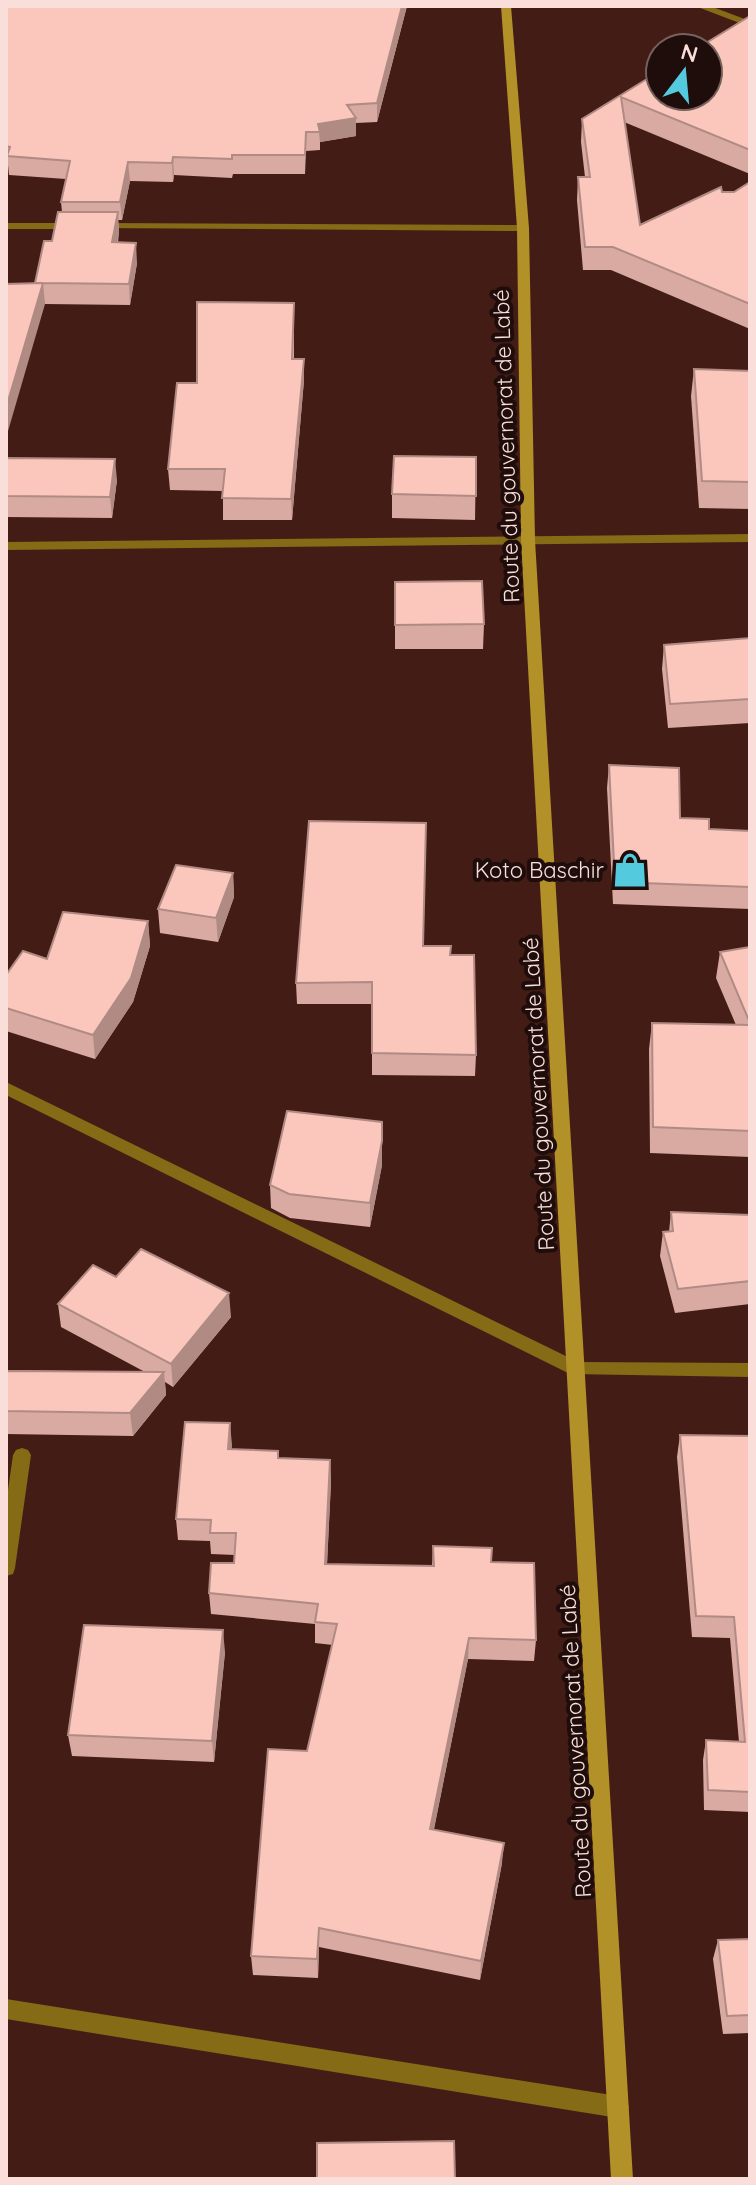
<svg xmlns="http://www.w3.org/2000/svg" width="756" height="2185" font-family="Quicksand,sans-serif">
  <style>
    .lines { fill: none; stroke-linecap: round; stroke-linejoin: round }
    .street { fill: #856b16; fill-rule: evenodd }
    .secondary { fill: #b19128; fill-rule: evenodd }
    .wall { fill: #d8aaa2 }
    .shaded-wall { fill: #b08b84 }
    .building { fill: #fbc6bc; stroke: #b08b84; stroke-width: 2 }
    .labels { text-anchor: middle; stroke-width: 8; stroke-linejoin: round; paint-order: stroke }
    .street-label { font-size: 22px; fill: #f9ded9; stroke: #1e0d0a }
    .poi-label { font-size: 22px; fill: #f9ded9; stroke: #1e0d0a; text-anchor: end }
  </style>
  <rect width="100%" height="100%" fill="#441c16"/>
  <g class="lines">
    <g class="street">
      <path d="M695 6H710L750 21V27Z"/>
      <path d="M6 223H76L82 226 76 229H6Z"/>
      <path d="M100 223 523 225 529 228 523 231 96 228V224Z"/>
      <path d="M750 534V542L6 550V542Z"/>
      <path d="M6 1082 578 1362 750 1363V1377L570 1374 6 1095Z"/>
      <path d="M22 1448 28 1450 31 1455 15 1568 13 1574 6 1576V1504L13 1455 16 1450Z"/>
      <path d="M6 1999 618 2096 626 2099 629 2107 626 2115 618 2118 6 2019Z"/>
    </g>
    <path class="secondary" d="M501 6H511L529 228 535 540 633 2179H611L521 540 517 228Z"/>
  </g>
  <g class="wall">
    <path d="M6 6H407L377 122 356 123V136L320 142V150L306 151 305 174H233L232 178 174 175 173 182 130 181 122 220H118L119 232 118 242 137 263 130 305 45 304 35 283 52 241 62 212 61 202 66 179 9 175 8 165 6 164Z"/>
    <path d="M750 16V174L624 122 640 225 722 192H734L750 182V329L611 270H583L577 200 578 177H585L581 142 582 119Z"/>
    <path d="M294 324V359H304V380L292 520H223V491L170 490 168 469 197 383Z"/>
    <path d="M694 369 750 371V509L699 508 691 396Z"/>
    <path d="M476 457 475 520 392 518V494Z"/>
    <path d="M6 458 117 480 112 518 6 517Z"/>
    <path d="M395 582 484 624 483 649H395Z"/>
    <path d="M750 638V723L668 728 662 669 664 645Z"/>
    <path d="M609 765 680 818 709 829 750 831V909L613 904 607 788Z"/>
    <path d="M233 873 234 897 218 942 160 933 158 909Z"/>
    <path d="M148 921 150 946 133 1002 95 1059 6 1031V975Z"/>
    <path d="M423 946 450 955 476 1055 475 1076 372 1075V1004H297L296 983Z"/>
    <path d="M750 947V1157L650 1153 649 1049 652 1023 736 1025 716 978 720 952Z"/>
    <path d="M382 1165 370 1227 290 1218 271 1208 270 1185Z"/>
    <path d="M671 1212 750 1215V1304L675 1313 660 1256 663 1232H669Z"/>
    <path d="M116 1277 231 1317 173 1387 165 1382 166 1395 133 1436 6 1434V1370L145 1372 61 1327 58 1304Z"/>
    <path d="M680 1435 750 1436V1812L704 1810 703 1760 706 1740 739 1742 730 1638 692 1637 677 1457Z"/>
    <path d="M232 1445 231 1450 278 1451 279 1458 330 1460 331 1482 327 1564 432 1566 433 1546 491 1562 536 1640 534 1661 468 1659 434 1829 502 1863 480 1980 319 1947 318 1978 253 1975 251 1956 307 1751 333 1645 315 1643V1624L211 1614 209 1593 234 1563 235 1555 211 1554 210 1541 178 1540 176 1519Z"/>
    <path d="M225 1652 214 1762 72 1756 68 1735Z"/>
    <path d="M750 1939V2033L723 2034 713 1959 718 1940Z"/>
  </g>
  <g class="shaded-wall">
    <path d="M402 6H407L377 122V103Z"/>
    <path d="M356 118V136L320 142 318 124Z"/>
    <path d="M173 157 174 175 173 182 172 163Z"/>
    <path d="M128 162 130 181 122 220 120 202Z"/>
    <path d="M118 212 119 232 113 263 112 242Z"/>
    <path d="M136 243 137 263 130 305 129 284Z"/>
    <path d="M43 283 45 304 6 438V408Z"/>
    <path d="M304 359V380L292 520 291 499Z"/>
    <path d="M115 459 117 480 112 518 110 497Z"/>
    <path d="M233 873 234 897 218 942 216 918Z"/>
    <path d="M148 921 150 946 133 1002 95 1059 93 1035Z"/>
    <path d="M382 1141V1165L370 1227V1203Z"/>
    <path d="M229 1293 231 1317 173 1387 171 1364Z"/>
    <path d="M164 1372 166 1395 133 1436 130 1413Z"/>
    <path d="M230 1423 232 1445 229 1471 228 1449Z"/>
    <path d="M330 1460 331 1482 326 1586 325 1564Z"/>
    <path d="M223 1630 225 1652 214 1762 212 1741Z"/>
    <path d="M469 1638 468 1659 430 1849V1829Z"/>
    <path d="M504 1843 502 1863 480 1980 481 1961Z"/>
    <path d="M319 1928V1947L318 1978 317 1959Z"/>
  </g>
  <g class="building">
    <path d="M6 6H402L377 103 347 105 356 118 318 124 320 132H306L305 155H232V159L173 157 172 163 128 162 120 202H61L70 161 7 156 10 147 6 146Z"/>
    <path d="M750 16V150L621 97 640 225 721 187 722 192H734L750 182V304L613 247H585L578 177H590L582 119 660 71V96H708V48H698Z"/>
    <path d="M58 212H118L112 242 136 243 129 284 43 283 6 408V284L43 283H35L44 241H52Z"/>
    <path d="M197 302 294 303 292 359H304L291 499 222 498 225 469H168L177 383H197Z"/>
    <path d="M694 369 750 371V482L702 481Z"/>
    <path d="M394 456 476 457V496L392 494Z"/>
    <path d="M6 458 115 459 110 497 6 496Z"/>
    <path d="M482 581 484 624 395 625V582Z"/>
    <path d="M750 638V699L670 704 664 645Z"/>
    <path d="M609 765 679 768 680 818 709 819V829L750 831V887L615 882Z"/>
    <path d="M309 821 426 823 423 946H451L450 955H474L476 1055 372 1053V982L296 983Z"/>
    <path d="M176 865 233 873 216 918 158 909Z"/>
    <path d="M63 912 148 921 131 978 93 1035 6 1008V975L23 951 47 959Z"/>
    <path d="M750 947V1023L720 952Z"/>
    <path d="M652 1023 750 1025V1131L653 1127Z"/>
    <path d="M287 1111 382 1122V1141L370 1203 289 1194 270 1185Z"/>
    <path d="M671 1212 750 1215V1281L678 1289 663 1232 673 1231Z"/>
    <path d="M141 1249 229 1293 171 1364 58 1304 93 1265 116 1277Z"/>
    <path d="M6 1371 164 1372 130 1413 6 1411Z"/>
    <path d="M185 1422 230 1423 228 1449 278 1451V1458L330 1460 325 1564 434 1566 433 1546 492 1548 491 1562 534 1563 536 1640 469 1638 430 1829 504 1843 481 1961 319 1928 317 1959 251 1956 268 1749 307 1751 337 1624 315 1622 318 1604 209 1593 211 1563H234L236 1533H210L211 1520 176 1519Z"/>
    <path d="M680 1435 750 1436V1792L708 1790 706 1740 745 1742 734 1617 696 1616Z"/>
    <path d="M84 1625 223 1630 212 1741 68 1735Z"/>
    <path d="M750 1939V2015L727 2016 718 1940Z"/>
    <path d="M454 2141 455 2179H317V2143Z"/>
  </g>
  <defs>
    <g id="shop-bare" transform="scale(2.76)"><path d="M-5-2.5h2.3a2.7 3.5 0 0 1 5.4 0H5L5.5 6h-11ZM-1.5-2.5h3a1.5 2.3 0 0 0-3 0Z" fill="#54cade" stroke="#1e0d0a" stroke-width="2.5" paint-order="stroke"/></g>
  </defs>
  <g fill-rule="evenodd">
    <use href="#shop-bare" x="630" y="870"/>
  </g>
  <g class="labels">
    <g class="street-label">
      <text transform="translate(506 446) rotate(-92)" y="8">Route du gouvernorat de Labé</text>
      <text transform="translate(538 1094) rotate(-93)" y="8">Route du gouvernorat de Labé</text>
      <text transform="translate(575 1741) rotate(-93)" y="8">Route du gouvernorat de Labé</text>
    </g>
    <g class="poi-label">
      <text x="604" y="878">Koto Baschir</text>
    </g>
  </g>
  <rect width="756" height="2185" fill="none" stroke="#f9ded9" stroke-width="16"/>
  <g transform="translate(684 72) rotate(16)"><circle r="38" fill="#1e0d0a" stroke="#76615d" stroke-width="2"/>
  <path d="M0-6L14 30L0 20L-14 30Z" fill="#54cade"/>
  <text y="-12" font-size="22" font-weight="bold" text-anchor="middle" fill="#f9ded9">N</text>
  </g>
</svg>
